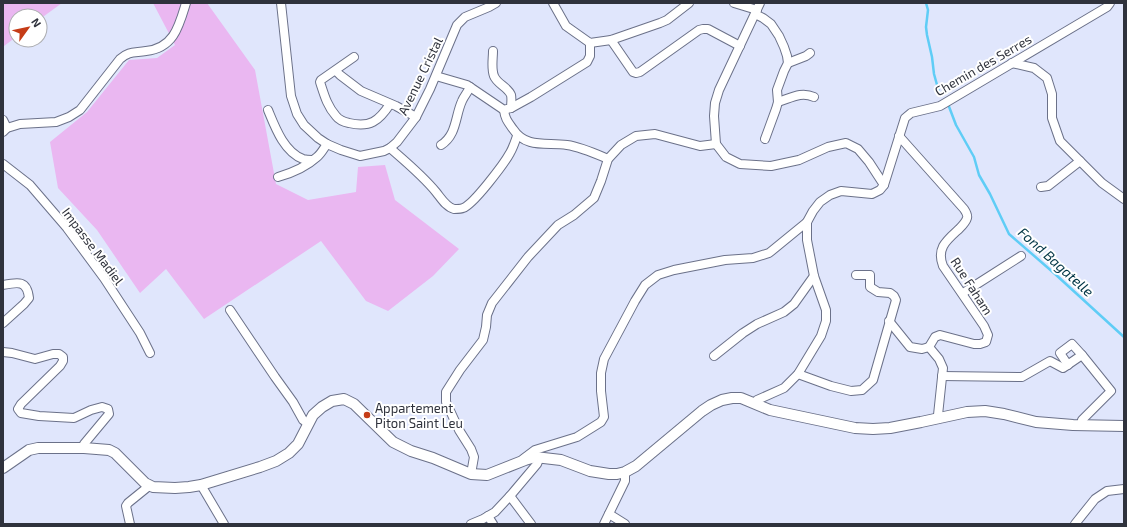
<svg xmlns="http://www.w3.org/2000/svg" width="1127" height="527" font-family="'Exo 2',sans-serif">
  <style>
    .green { fill: #eab7f1 }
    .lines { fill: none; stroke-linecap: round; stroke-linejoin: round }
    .stream { stroke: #5fcdf6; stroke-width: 2.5 }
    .minor-casing { stroke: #6b7189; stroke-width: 10 }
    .major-casing { stroke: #6b7189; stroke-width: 12 }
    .minor { stroke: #fff; stroke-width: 8 }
    .major { stroke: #fff; stroke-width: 10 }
    .poi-dot { fill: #c53c17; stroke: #fff; stroke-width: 1.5 }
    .labels { text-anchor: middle; stroke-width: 4; stroke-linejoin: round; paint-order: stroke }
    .street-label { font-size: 13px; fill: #2f323c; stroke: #fff }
    .poi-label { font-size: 13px; fill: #2f323c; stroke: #fff; text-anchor: start }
    .water-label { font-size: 14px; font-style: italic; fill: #003545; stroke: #fff }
  </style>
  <rect width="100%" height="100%" fill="#e0e6fc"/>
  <g class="green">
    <path d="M3 3H62L40 19V16H16V37L4 46 3 45Z"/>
    <path d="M153 3H207L255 70 276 184 308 200 356 192 358 167 385 165 395 200 459 249 433 276 388 311 366 301 321 241 204 319 166 269 140 293 97 230 58 188 50 142 87 112 129 60 157 58 175 45Z"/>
  </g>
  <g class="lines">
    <g class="stream">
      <path d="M926 3 928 10 926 27 927 35 932 57 934 74 939 92"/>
      <path d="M948 104 956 125 974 157 979 175 990 194 1009 234 1055 274 1124 337"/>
    </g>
    <g class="minor-casing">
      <g id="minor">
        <path d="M281 3 291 96 297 114 304 125 318 138 327 144 341 150 360 156 384 151 390 148 397 142 416 117 430 89 457 25 465 17 489 7 496 3"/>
        <path d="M553 3 566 26 590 43 611 40 660 23 667 20 689 3"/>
        <path d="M734 3 757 10"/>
        <path d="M755 14 763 18 771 24 779 36 784 47 787 56 788 63 784 71 777 90 778 102 776 109 765 139"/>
        <path d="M611 40 633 72 636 73 640 72 699 30 703 29H708L740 46"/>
        <path d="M493 51C493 59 491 68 494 76 497 84 508 87 511 95 512 99 511 104 511 108L507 109"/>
        <path d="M354 57 321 80 320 82C324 94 327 106 336 116 339 120 344 122 349 123 370 128 379 121 390 104"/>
        <path d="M788 63 806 56 810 53"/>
        <path d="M1012 63 1034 68 1047 78 1052 94V118L1060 141 1102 183 1124 199"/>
        <path d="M336 71 340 75 361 91 396 106 416 117"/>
        <path d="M436 76 467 85 504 110"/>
        <path d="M778 102C791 98 801 91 814 97"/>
        <path d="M511 108 531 97 587 62 590 56V43"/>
        <path d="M268 110C275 127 284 152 303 159 306 160 309 160 312 160"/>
        <path d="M504 110C505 119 508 122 513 129 526 149 547 142 567 145 581 147 594 153 608 159"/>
        <path d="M3 120 7 128"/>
        <path d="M3 132 7 128 20 124 56 122 69 117 80 110 120 59C129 51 134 53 146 51 174 48 179 26 186 3"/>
        <path d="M899 136 964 209C966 212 968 215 967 218 966 222 962 226 959 229 947 240 936 248 943 266L984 326 988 335 986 342 980 344H974L940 335 935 337 929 347 939 359 943 368 938 415 939 418"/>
        <path d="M441 145C457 135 455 116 462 101 464 96 468 92 470 87"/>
        <path d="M390 148C406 162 423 176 436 192 441 198 446 207 454 209 455 209 461 209 463 208 473 205 504 164 510 153 513 148 515 142 517 136"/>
        <path d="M3 164 30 185 67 228 104 278 140 333 150 353"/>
        <path d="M278 177C292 173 306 167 317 157 321 154 324 148 327 144"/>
        <path d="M884 185 905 118 911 113 940 106 1107 7 1110 3"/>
        <path d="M1041 187 1048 186 1080 161"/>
        <path d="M3 285C18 282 27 280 29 298L24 304 3 323"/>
        <path d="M963 293 1021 256"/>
        <path d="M230 310 275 377 293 402 303 420 308 424"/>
        <path d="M889 321 910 347 922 349 929 347"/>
        <path d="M3 352 12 353 35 359 53 354H59L63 357V361L60 366 21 404 18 409 21 413 39 416 74 418 91 410 102 407 108 409 109 414 84 444V448"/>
        <path d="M714 356 743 333 757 324 784 312 794 304 814 276"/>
        <path d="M1068 365 1060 353 1072 344 1082 355"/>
        <path d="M798 374 831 386 851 391 862 390 873 380 896 300 894 296 890 293 878 292 870 287V275H856"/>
        <path d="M942 376 1022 377 1050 361 1063 368 1082 355 1111 391 1082 420 1081 425"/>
        <path d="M754 403 757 400 784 388 798 374 821 336 826 321V310L814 276 807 240V222L813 211 820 202 830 195 841 191 872 194 880 190 884 185 869 162 858 149 846 143 828 147 799 160 771 166 740 164 726 157 716 144 714 116 715 103 719 90 760 3"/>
        <path d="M523 459 535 450 577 437 601 422 604 417 601 391V373L604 359 635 301 645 285 658 275 674 270 725 260 753 258 769 253 807 222"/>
        <path d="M471 474 474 457 471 449 459 430 446 402V392L460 370 483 340 486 327 487 315 492 303 528 257 558 225 574 215 594 198 601 181 608 159 621 145 636 136 655 134 700 146 716 144"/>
        <path d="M201 485 224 524"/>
        <path d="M510 496 531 524"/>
        <path d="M609 514 625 524"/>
        <path d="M488 516 493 524"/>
        <path d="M130 524 126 506 128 503 149 486"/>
        <path d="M471 524 483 519 495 512 510 496 537 464 540 457"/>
        <path d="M604 524 625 481V472"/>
        <path d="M1075 524 1095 499 1107 491 1124 489"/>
      </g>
    </g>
    <g class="major-casing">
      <path id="major" d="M3 468 29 450 38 448H84L109 450 115 453 145 483 153 487 175 488 189 487 201 485 260 467 276 461 289 453 298 444 313 415 322 407 332 401 344 399 354 404 393 442 411 451 433 458 471 474 487 475 525 460 535 457 561 460 590 471 609 474H617L625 472 636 466 702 411 711 405 722 400 732 398H741L770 410 855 428 873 429 890 428 921 422 967 412 985 411 1004 414 1036 422 1073 425 1124 426"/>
    </g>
    <use href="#minor" class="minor"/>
    <use href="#major" class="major"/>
  </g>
  <circle class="poi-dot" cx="367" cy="415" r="4"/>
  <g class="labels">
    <g class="street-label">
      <text transform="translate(983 65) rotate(-30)" y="5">Chemin des Serres</text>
      <text transform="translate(420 76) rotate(-64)" y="5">Avenue Cristal</text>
      <text transform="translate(93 246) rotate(53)" y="5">Impasse Madiel</text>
      <text transform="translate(972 286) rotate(57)" y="5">Rue Faham</text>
    </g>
    <g class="poi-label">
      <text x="375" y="413">Appartement<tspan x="375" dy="15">Piton Saint Leu</tspan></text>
    </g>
    <g class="water-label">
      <text transform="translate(1056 262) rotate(42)" y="5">Fond Bagatelle</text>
    </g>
  </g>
  <rect width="1127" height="527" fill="none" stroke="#2f323c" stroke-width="8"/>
  <g transform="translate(28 28) rotate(57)"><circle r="19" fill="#ffffff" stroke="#acadb1"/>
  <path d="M0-3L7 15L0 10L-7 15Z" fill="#c53c17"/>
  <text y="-6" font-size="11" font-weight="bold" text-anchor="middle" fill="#2f323c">N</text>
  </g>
</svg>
